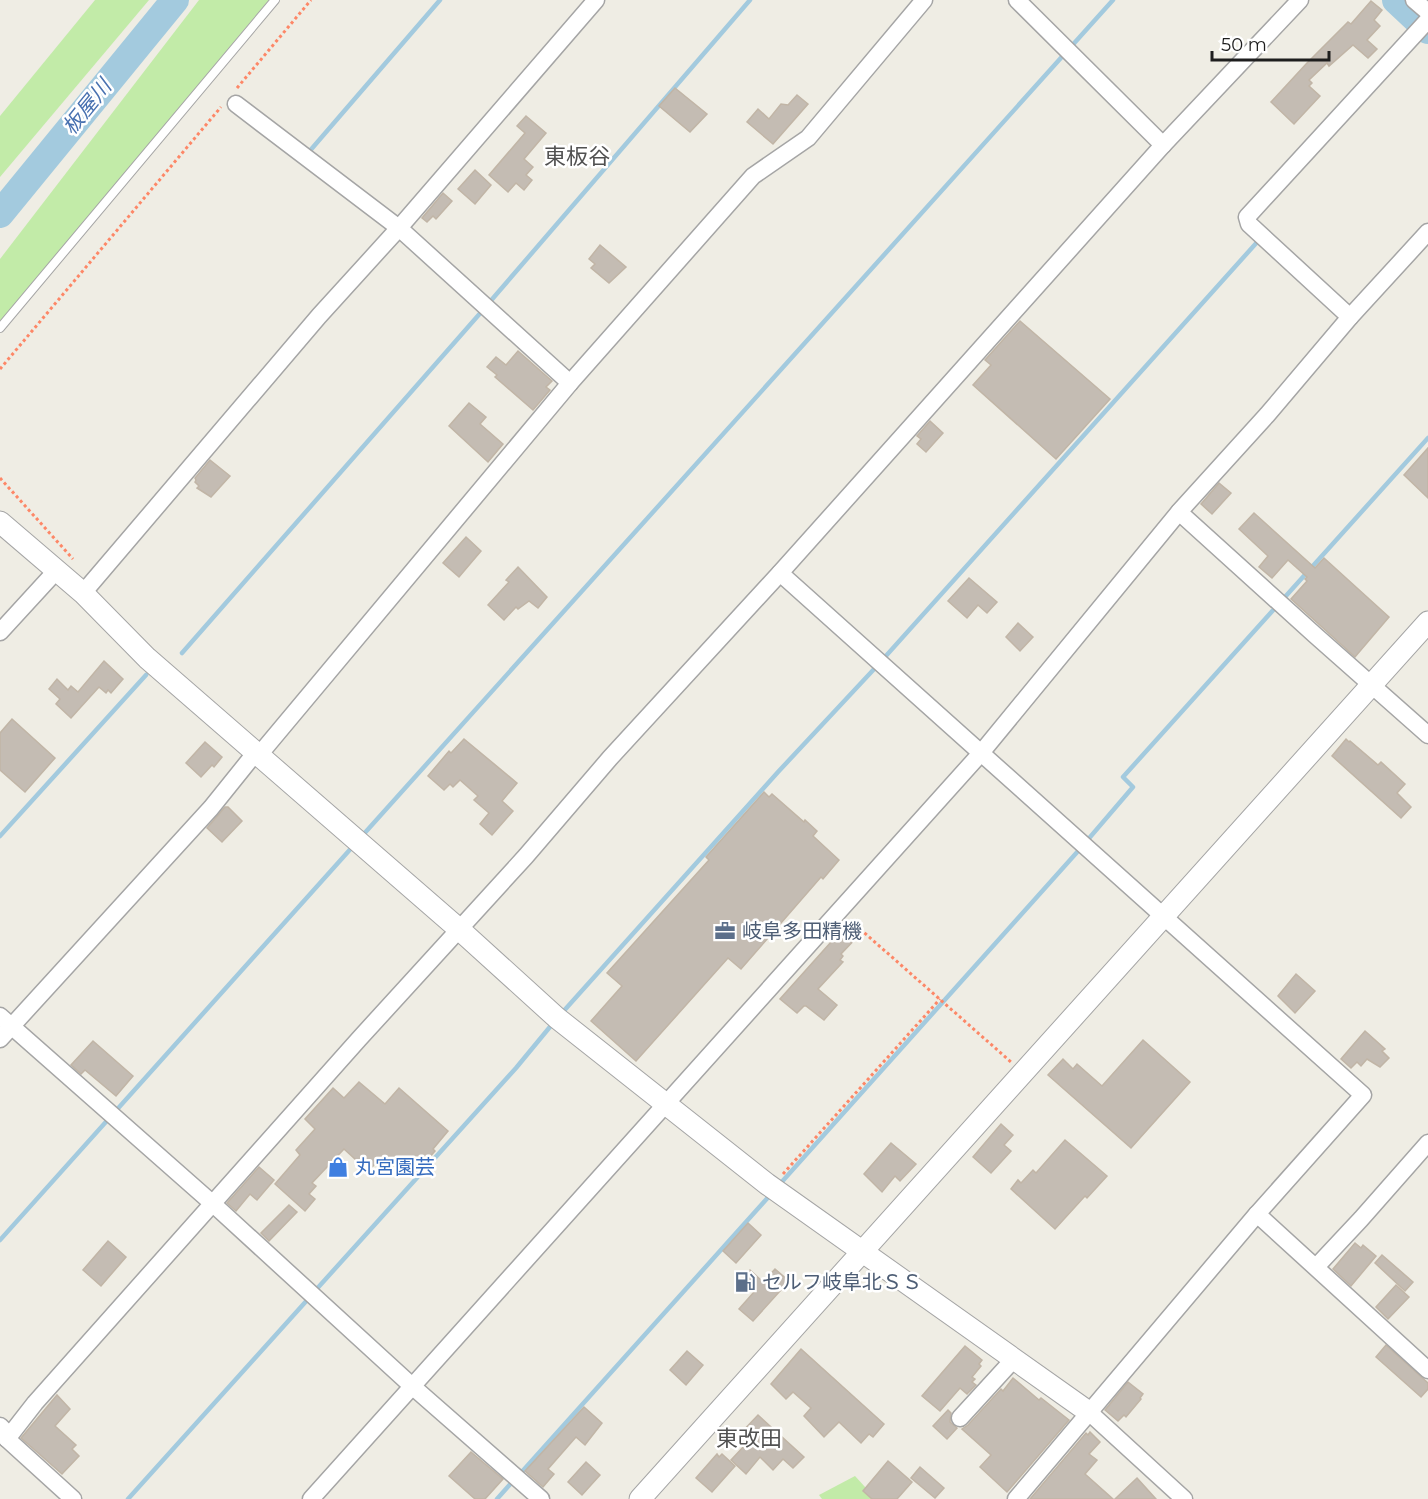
<svg xmlns="http://www.w3.org/2000/svg" width="1428" height="1499" font-family="Montserrat,'Noto Sans JP',sans-serif">
  <style>
    .grass { fill: #c2eba8 }
    .lines { fill: none; stroke-linecap: round; stroke-linejoin: round }
    .stream { stroke: #a3cade; stroke-width: 4.5 }
    .river { stroke: #a3cade; stroke-width: 28 }
    .building { fill: #c4bcb3; stroke: #c1b5a6; stroke-width: 1.5 }
    .service-casing { stroke: #a5a5a5; stroke-width: 10 }
    .minor-casing { stroke: #a5a5a5; stroke-width: 19 }
    .tertiary-casing { stroke: #a5a5a5; stroke-width: 23 }
    .path { stroke: #fd8767; stroke-width: 3; stroke-dasharray: 3 3; stroke-linecap: butt }
    .service { stroke: #fff; stroke-width: 8 }
    .minor { stroke: #fff; stroke-width: 16 }
    .tertiary { stroke: #fff; stroke-width: 21 }
    .labels { text-anchor: middle; stroke-width: 5; stroke-linejoin: round; paint-order: stroke }
    .service-label { font-size: 20px; fill: #4e5e75; stroke: #fff; text-anchor: start }
    .shop-label { font-size: 20px; fill: #366cbe; stroke: #fff; text-anchor: start }
    .water-label { font-size: 21px; font-style: italic; fill: #4871b0; stroke: #fff }
    .quarter-label { font-size: 22px; fill: #515151; stroke: #fff }
  </style>
  <rect width="100%" height="100%" fill="#efede4"/>
  <g class="grass">
    <path d="M95 0H149L0 177V116Z"/>
    <path d="M199 0H269L0 323V259Z"/>
    <path d="M855 1476 876 1499H822L819 1495Z"/>
  </g>
  <g class="lines">
    <g class="stream">
      <path d="M308 153 440 0"/>
      <path d="M488 304 750 0"/>
      <path d="M182 653 483 310"/>
      <path d="M0 836 146 675"/>
      <path d="M362 836 1113 0"/>
      <path d="M561 1014 778 772 876 667 1259 240V238"/>
      <path d="M779 1185 1079 850 1133 787 1123 777 1428 438"/>
      <path d="M0 1240 355 844"/>
      <path d="M314 1292 516 1068 554 1022"/>
      <path d="M519 1475 772 1193"/>
      <path d="M128 1499 309 1298"/>
      <path d="M497 1499 513 1481"/>
    </g>
    <g class="river">
      <path d="M1396 0 1428 30"/>
      <path d="M0 214 175 0"/>
    </g>
  </g>
  <g class="building">
    <path d="M1371 1 1382 10 1374 20 1380 26 1367 40 1377 49 1368 58 1353 45 1329 66 1327 63 1309 80 1312 83 1309 86 1320 96 1294 124 1271 102 1307 63 1348 22 1351 24Z"/>
    <path d="M675 88 707 114 690 132 659 106Z"/>
    <path d="M797 95 808 104 773 144 747 122 758 109 769 119 781 104 788 105Z"/>
    <path d="M526 116 546 133 524 159 533 167 526 175 532 180 524 190 516 183 508 192 489 175 525 133 517 126Z"/>
    <path d="M475 170 491 185 475 204 458 189Z"/>
    <path d="M443 193 452 201 436 219 433 216 427 222 422 218Z"/>
    <path d="M600 245 626 267 609 283 591 268 595 264 589 259Z"/>
    <path d="M1020 321 1110 399 1056 459 973 385 991 365 985 360Z"/>
    <path d="M518 351 552 381 546 387 550 390 533 410 495 377 497 375 487 367 496 357 506 365Z"/>
    <path d="M469 403 486 417 480 424 503 444 488 462 449 426Z"/>
    <path d="M930 421 943 433 926 452 917 444 921 439 917 436Z"/>
    <path d="M1428 448V498L1404 475Z"/>
    <path d="M210 460 230 476 211 497 197 488 199 486 195 482 196 480 195 478Z"/>
    <path d="M1219 483 1231 493 1212 514 1201 504Z"/>
    <path d="M1254 513 1315 568 1324 558 1389 617 1355 657 1291 599 1307 581 1305 579 1307 577 1288 560 1272 578 1259 567 1268 556 1239 529Z"/>
    <path d="M466 537 481 551 459 577 443 563Z"/>
    <path d="M518 567 547 597 538 608 529 601 518 609 516 607 504 620 488 605 509 582 506 580Z"/>
    <path d="M969 578 997 602 987 613 978 605 967 618 948 601Z"/>
    <path d="M1018 623 1033 637 1020 651 1006 637Z"/>
    <path d="M104 661 123 679 111 693 108 690 106 693 99 687 71 718 56 704 60 699 49 689 57 679 68 690 71 686 78 692Z"/>
    <path d="M12 719 55 758 25 792 0 770V733Z"/>
    <path d="M464 739 517 783 502 801 513 811 492 835 480 824 489 813 474 800 478 796 460 780 453 787 450 784 444 790 428 776 449 751 451 753Z"/>
    <path d="M1346 739 1349 742 1350 741 1378 765 1381 762 1405 784 1397 793 1411 807 1401 818 1332 756Z"/>
    <path d="M205 742 222 757 214 767 212 765 201 777 186 763Z"/>
    <path d="M764 792 769 797 772 794 804 822 805 820 817 831 813 836 839 860 823 879 821 877 741 969 728 958 636 1061 591 1021 622 986 607 973 709 860 706 857Z"/>
    <path d="M225 807H228L242 821 222 842 207 828Z"/>
    <path d="M848 923 860 934 841 954 843 956 840 960 843 962 818 989 837 1005 824 1020 806 1006H804L797 1013 780 999Z"/>
    <path d="M1296 974 1315 991 1295 1013 1278 996Z"/>
    <path d="M1365 1031 1385 1049 1382 1051 1389 1058 1380 1067 1367 1059 1361 1066 1357 1062 1351 1068 1341 1059Z"/>
    <path d="M1143 1040 1190 1082 1131 1148 1048 1075 1063 1059 1073 1069 1077 1064 1102 1086Z"/>
    <path d="M93 1041 133 1076 116 1096 85 1070 81 1074 71 1065Z"/>
    <path d="M359 1082 385 1104 399 1088 448 1131 433 1149 435 1151 415 1174 404 1164 399 1170 383 1156 368 1171 344 1149 312 1183 316 1186 309 1194 315 1199 305 1211 275 1184 300 1155 296 1150 315 1129 305 1119 333 1088 344 1098Z"/>
    <path d="M1001 1124 1013 1135 1004 1145 1011 1151 991 1173 973 1157Z"/>
    <path d="M1065 1140 1107 1176 1087 1198 1085 1196 1055 1229 1011 1189 1018 1180 1021 1183 1033 1170 1036 1173Z"/>
    <path d="M891 1143 916 1164 900 1181 895 1176 882 1192 864 1174Z"/>
    <path d="M259 1167 274 1180 257 1200 250 1194 236 1211 227 1203Z"/>
    <path d="M289 1205 297 1212 269 1241 261 1233Z"/>
    <path d="M748 1223 761 1235 736 1263 723 1251Z"/>
    <path d="M108 1241 126 1257 101 1286 83 1270Z"/>
    <path d="M1355 1243 1361 1248 1363 1245 1376 1256 1351 1286 1333 1269Z"/>
    <path d="M1382 1255 1413 1282 1405 1291 1375 1263Z"/>
    <path d="M775 1269 789 1281 753 1321 739 1309 754 1292 742 1280 750 1270 763 1282Z"/>
    <path d="M1396 1285 1409 1297 1388 1319 1376 1307Z"/>
    <path d="M1386 1345 1428 1383V1389L1421 1397 1376 1357Z"/>
    <path d="M965 1346 982 1360 979 1364 981 1366 972 1377 975 1379 972 1382 976 1385 967 1394 960 1388 940 1411 922 1396Z"/>
    <path d="M801 1349 884 1424 873 1437 869 1434 861 1443 839 1422 824 1437 804 1416 811 1408 793 1392 786 1399 771 1384Z"/>
    <path d="M687 1351 703 1365 686 1385 670 1370Z"/>
    <path d="M1013 1378 1039 1400 1041 1398 1069 1420 1007 1492 980 1467 991 1455 962 1429 968 1425 1001 1389 1003 1391Z"/>
    <path d="M1128 1382 1143 1394 1140 1398 1141 1399 1126 1417 1124 1415 1118 1421 1105 1410Z"/>
    <path d="M57 1395 70 1409 55 1426 76 1445 72 1449 79 1456 62 1474 21 1438Z"/>
    <path d="M584 1407 602 1423 585 1445 576 1437 548 1469 554 1474 543 1487 525 1471Z"/>
    <path d="M948 1410 951 1413 950 1422 957 1428 947 1439 933 1426Z"/>
    <path d="M758 1415 804 1457 793 1468 783 1459 773 1470 760 1457 746 1474 731 1460 746 1444 739 1435Z"/>
    <path d="M1090 1432 1100 1442 1089 1454 1097 1460 1085 1474 1113 1499H1030L1086 1433 1088 1435Z"/>
    <path d="M471 1452 503 1479 485 1499H475L449 1476Z"/>
    <path d="M717 1454 719 1457 722 1454 735 1466 712 1492 696 1478Z"/>
    <path d="M888 1461 912 1482 897 1499H872L863 1491Z"/>
    <path d="M586 1462 600 1475 582 1495 568 1482Z"/>
    <path d="M920 1467 944 1488 935 1498 911 1478Z"/>
    <path d="M1137 1478 1156 1499H1115Z"/>
  </g>
  <g class="lines">
    <g class="service-casing">
      <path id="service" d="M0 328 275 0"/>
    </g>
    <g class="minor-casing">
      <g id="minor">
        <path d="M1017 0 1163 145"/>
        <path d="M1414 0 1428 12"/>
        <path d="M236 104 399 228 570 383"/>
        <path d="M1350 317 1249 224 1247 217 1428 20"/>
        <path d="M1179 512 1315 635 1428 735"/>
        <path d="M780 573 1363 1095 1257 1214 1016 1499"/>
        <path d="M83 593 319 316 399 228 596 0"/>
        <path d="M0 632 56 571"/>
        <path d="M259 755 570 383 753 176 808 138 924 0"/>
        <path d="M0 1016 212 1203 412 1386 541 1499"/>
        <path d="M0 1039 211 808 256 752"/>
        <path d="M1257 1214 1428 1370"/>
        <path d="M1316 1267 1361 1219 1428 1143"/>
        <path d="M1090 1413 1184 1499"/>
        <path d="M960 1418 1014 1359"/>
        <path d="M0 1426 7 1433V1439L73 1499"/>
        <path d="M7 1439 35 1403 359 1039 526 856 610 758 780 573 1163 145 1300 0"/>
        <path d="M311 1499 981 753 1179 512 1267 415 1350 317 1428 232"/>
      </g>
    </g>
    <g class="tertiary-casing">
      <g id="tertiary">
        <path d="M0 522 83 593 147 658 460 930 557 1018 767 1184 1090 1413"/>
        <path d="M640 1499 1428 622"/>
      </g>
    </g>
    <g class="path">
      <path d="M237 88 311 0"/>
      <path d="M0 369 221 107"/>
      <path d="M0 478 73 559"/>
      <path d="M851 921 1011 1062"/>
      <path d="M783 1174 940 999"/>
    </g>
    <use href="#service" class="service"/>
    <use href="#minor" class="minor"/>
    <use href="#tertiary" class="tertiary"/>
  </g>
  <defs>
    <g id="office-bare" transform="scale(1.62)"><path d="M-6-3h4V-5.5h4V-3h4V5H-6ZM-1-4.5V-3h2v-1.5ZM-6 0V1H6V0Z" fill="#5c6f8a" stroke="#fff" stroke-width="2.5" paint-order="stroke"/></g>
    <g id="shop-bare" transform="scale(1.62)"><path d="M-5-2.5h2.3a2.7 3.5 0 0 1 5.4 0H5L5.5 6h-11ZM-1.5-2.5h3a1.5 2.3 0 0 0-3 0Z" fill="#3f7fe0" stroke="#fff" stroke-width="2.5" paint-order="stroke"/></g>
    <g id="fuel-bare" transform="scale(1.62)"><path d="M-5.5-6h7V0h2V4h1.3V-2.5L3-4.5l.8-.8L6-3V5H2.5V1h-1V6h-7ZM-4.2-4.7v3.2H.2V-4.7Z" fill="#5c6f8a" stroke="#fff" stroke-width="2.5" paint-order="stroke"/></g>
  </defs>
  <g fill-rule="evenodd">
    <use href="#office-bare" x="725" y="931"/>
    <use href="#shop-bare" x="338" y="1167"/>
    <use href="#fuel-bare" x="745" y="1282"/>
  </g>
  <g class="labels">
    <g class="service-label">
      <text x="742" y="938">岐阜多田精機</text>
      <text x="762" y="1289">セルフ岐阜北ＳＳ</text>
    </g>
    <g class="shop-label">
      <text x="355" y="1174">丸宮園芸</text>
    </g>
    <g class="water-label">
      <text transform="translate(87 107) rotate(-51)" y="7">板屋川</text>
    </g>
    <g class="quarter-label">
      <text x="577" y="164">東板谷</text>
      <text x="749" y="1446">東改田</text>
    </g>
  </g>
  <path d="M1212 51v9h117v-9" fill="none" stroke="#1e1e1e" stroke-width="3"/>
  <text x="1221" y="51" font-size="18" fill="#1e1e1e" stroke="#ffffff" stroke-width="4.5" paint-order="stroke">50 m</text>
</svg>
